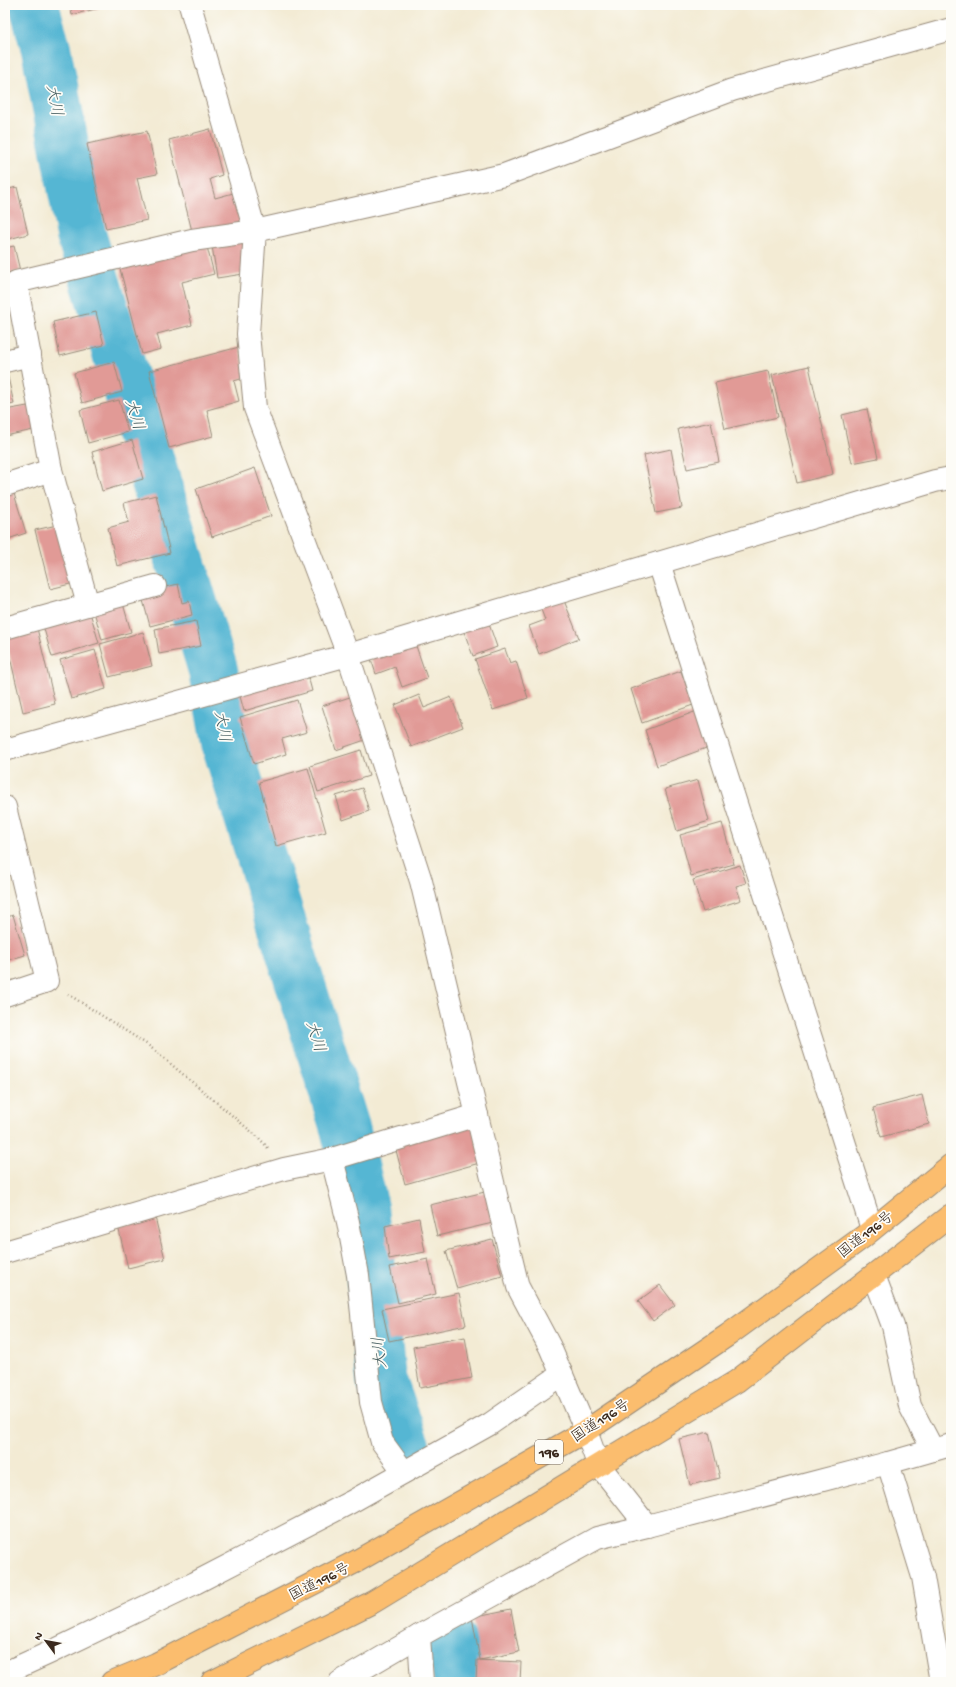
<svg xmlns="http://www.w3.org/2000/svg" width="956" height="1687" font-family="'Gochi Hand','Klee One',sans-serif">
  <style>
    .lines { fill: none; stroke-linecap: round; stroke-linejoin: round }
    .river { stroke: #54b6d3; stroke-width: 50 }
    .building { fill: #e19a96 }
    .minor-casing { stroke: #978a79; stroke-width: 24 }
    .highway-casing { stroke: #978a79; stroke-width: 24 }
    .path { stroke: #978a79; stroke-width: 2.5; stroke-dasharray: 1 3; stroke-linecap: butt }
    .minor { stroke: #fff; stroke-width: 22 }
    .highway { stroke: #fbbd6e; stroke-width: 22 }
    .labels { text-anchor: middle; stroke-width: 3.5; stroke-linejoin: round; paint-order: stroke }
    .shield { fill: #fdfcf7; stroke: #75695f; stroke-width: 1 }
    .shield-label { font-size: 14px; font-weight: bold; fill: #3b2a1e }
    .street-label { font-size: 15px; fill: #3b2a1e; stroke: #fdfcf7 }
    .water-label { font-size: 16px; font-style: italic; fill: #445b5d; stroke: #fdfcf7 }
  </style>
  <rect width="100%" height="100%" fill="#fdfcf7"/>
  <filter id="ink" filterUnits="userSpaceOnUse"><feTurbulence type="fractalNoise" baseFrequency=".025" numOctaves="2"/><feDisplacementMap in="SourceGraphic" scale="8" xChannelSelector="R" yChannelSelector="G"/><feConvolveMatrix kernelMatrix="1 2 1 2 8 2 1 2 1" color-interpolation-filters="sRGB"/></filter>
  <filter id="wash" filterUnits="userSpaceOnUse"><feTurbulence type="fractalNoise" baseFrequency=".012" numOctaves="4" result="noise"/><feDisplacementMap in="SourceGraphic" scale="16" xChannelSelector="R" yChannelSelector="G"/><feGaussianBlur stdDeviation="0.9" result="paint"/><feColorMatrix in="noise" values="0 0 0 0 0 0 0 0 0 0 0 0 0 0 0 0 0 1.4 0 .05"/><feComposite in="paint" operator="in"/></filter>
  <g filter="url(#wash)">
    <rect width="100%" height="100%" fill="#f3ebd4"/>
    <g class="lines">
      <g class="river">
        <path d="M34 5 46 49 81 234 213 670 226 743 345 1128 364 1208 381 1379 405 1446"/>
        <path d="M452 1642 459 1682"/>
      </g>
    </g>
    <g id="blocks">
      <g class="building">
        <path d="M70 5H99V8L72 15Z"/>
        <path d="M210 129 222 175 210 179 215 198 237 192 245 224 216 231 214 226 192 231 169 140Z"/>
        <path d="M147 131 157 174 137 178 147 220 106 229 87 144Z"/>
        <path d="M17 187 28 234 5 240V190Z"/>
        <path d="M245 240 250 273 217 278 212 246Z"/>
        <path d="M206 243 214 274 182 282 192 325 157 334 161 349 142 354 119 265Z"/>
        <path d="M14 246 20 271 5 274V248Z"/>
        <path d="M96 312 104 345 60 356 53 322Z"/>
        <path d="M239 347 247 377 234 381 239 401 207 410 213 436 169 448 149 371Z"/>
        <path d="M114 362 122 392 82 403 74 373Z"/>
        <path d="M5 364 14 404 5 406Z"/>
        <path d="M809 366 833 474 797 483 772 375Z"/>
        <path d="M768 371 778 417 725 429 715 383Z"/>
        <path d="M119 400 128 432 88 443 80 410Z"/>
        <path d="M33 405 38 429 5 436V410Z"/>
        <path d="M867 409 878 458 852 463 842 415Z"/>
        <path d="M711 422 719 462 687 469 678 429Z"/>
        <path d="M132 440 143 479 102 491 92 452Z"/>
        <path d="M671 449 682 508 656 513 644 455Z"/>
        <path d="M255 468 271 516 212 537 196 489Z"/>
        <path d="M12 487 26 533 5 540V489Z"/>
        <path d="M156 495 170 553 117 566 108 528 129 522 124 503Z"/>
        <path d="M57 525 78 582 50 589 35 530Z"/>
        <path d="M178 584 182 603 189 601 192 615 150 626 141 593Z"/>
        <path d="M563 598 579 638 539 654 529 626 545 620 540 607Z"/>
        <path d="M122 600 131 632 102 640 93 608Z"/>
        <path d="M89 609 99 643 52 657 42 622Z"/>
        <path d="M196 621 201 646 159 654 155 629Z"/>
        <path d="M488 621 497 647 473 656 463 629Z"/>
        <path d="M37 628 55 704 23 712 5 636Z"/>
        <path d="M143 632 152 666 109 677 100 644Z"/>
        <path d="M414 640 427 678 402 687 395 667 376 674 370 656Z"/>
        <path d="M505 649 510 663 516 661 528 698 493 710 475 659Z"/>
        <path d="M95 650 106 689 71 699 60 660Z"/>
        <path d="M306 669 312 691 244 711 238 689Z"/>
        <path d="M681 671 693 705 642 723 631 689Z"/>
        <path d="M419 695 424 708 451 697 463 727 411 747 395 705Z"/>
        <path d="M353 696 368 739 336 750 322 706Z"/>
        <path d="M297 700 307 732 282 739 286 754 254 764 240 717Z"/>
        <path d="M697 711 709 747 657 766 645 730Z"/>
        <path d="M361 750 369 776 318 792 310 766Z"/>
        <path d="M308 768 326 832 276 846 259 782Z"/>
        <path d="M698 780 709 821 677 831 665 789Z"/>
        <path d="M362 788 369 811 343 820 336 796Z"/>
        <path d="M722 823 734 864 691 876 680 835Z"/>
        <path d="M740 865 746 883 736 886 741 900 703 912 693 880Z"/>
        <path d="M13 915 25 955 5 961V918Z"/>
        <path d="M922 1095 929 1124 881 1137 873 1108Z"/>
        <path d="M471 1122 483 1162 405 1184 394 1143Z"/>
        <path d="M489 1191 497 1222 437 1236 430 1205Z"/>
        <path d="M155 1217 165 1259 128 1268 118 1226Z"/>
        <path d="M419 1218 425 1252 389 1259 385 1226Z"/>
        <path d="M492 1239 502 1276 457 1289 446 1251Z"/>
        <path d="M428 1259 436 1294 398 1303 390 1267Z"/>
        <path d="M660 1285 675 1305 653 1321 638 1301Z"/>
        <path d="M459 1293 466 1325 389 1341 382 1309Z"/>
        <path d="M465 1337 472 1378 420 1388 413 1347Z"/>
        <path d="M709 1432 720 1478 690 1485 679 1439Z"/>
        <path d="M511 1609 519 1652 480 1660 472 1617Z"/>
        <path d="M477 1660 521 1662 520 1682H476Z"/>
      </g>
    </g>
  </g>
  <g filter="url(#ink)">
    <use href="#blocks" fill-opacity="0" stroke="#978a79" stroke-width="1"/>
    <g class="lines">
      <g class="minor-casing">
        <g id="minor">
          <path d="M951 29 732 90 504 175 255 231 248 334 255 408 348 655 421 881 518 1287 550 1347 586 1431 598 1464 647 1526 888 1463 951 1445"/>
          <path d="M5 361 30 355"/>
          <path d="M51 470 88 605"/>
          <path d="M5 485 51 470 16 282 192 240 255 231 190 5"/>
          <path d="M659 563 872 1229"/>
          <path d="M5 628 155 586"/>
          <path d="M5 750 348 655 935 481 951 478"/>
          <path d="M5 807 47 981 5 995"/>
          <path d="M332 1159 348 1222 358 1275 371 1402 382 1442 404 1472"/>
          <path d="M5 1252 284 1169 332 1159 477 1115"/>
          <path d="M874 1275 893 1326 910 1406 933 1450"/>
          <path d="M888 1463 923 1577 941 1682"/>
          <path d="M5 1673 49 1653 195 1583 351 1502 490 1424 562 1374"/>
          <path d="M340 1682 419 1636"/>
          <path d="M422 1682 419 1636 597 1538 647 1526"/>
        </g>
      </g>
      <g class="highway-casing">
        <g id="highway">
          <path d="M112 1682 156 1664 357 1561 586 1431 728 1335 863 1237 951 1165"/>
          <path d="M212 1682 373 1602 737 1381 951 1215"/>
        </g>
      </g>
      <path class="path" d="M68 994 148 1045 259 1138 268 1148"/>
      <use href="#minor" class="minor"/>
      <use href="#highway" class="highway"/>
    </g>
  </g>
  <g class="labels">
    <rect class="shield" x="535" y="1440" width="28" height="24" rx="3"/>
    <g class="shield-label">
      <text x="549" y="1457">196</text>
    </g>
    <g class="street-label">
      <text transform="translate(865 1234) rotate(-38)" y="5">国道196号</text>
      <text transform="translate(600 1420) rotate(-33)" y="5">国道196号</text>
      <text transform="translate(319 1581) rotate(-27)" y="5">国道196号</text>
    </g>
    <g class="water-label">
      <text transform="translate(56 100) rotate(79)" y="6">大川</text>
      <text transform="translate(136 414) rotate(73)" y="6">大川</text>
      <text transform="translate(224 726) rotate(79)" y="6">大川</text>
      <text transform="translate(317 1036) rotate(73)" y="6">大川</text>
      <text transform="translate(378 1353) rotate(-96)" y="6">大川</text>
    </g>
  </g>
  <rect width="956" height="1687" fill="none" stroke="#fdfcf7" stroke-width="20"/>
  <g transform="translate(46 1641) rotate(302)" stroke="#fdfcf7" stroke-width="3" paint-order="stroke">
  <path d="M0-3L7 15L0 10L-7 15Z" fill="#3b2a1e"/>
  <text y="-6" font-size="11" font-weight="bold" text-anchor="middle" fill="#3b2a1e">N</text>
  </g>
</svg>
